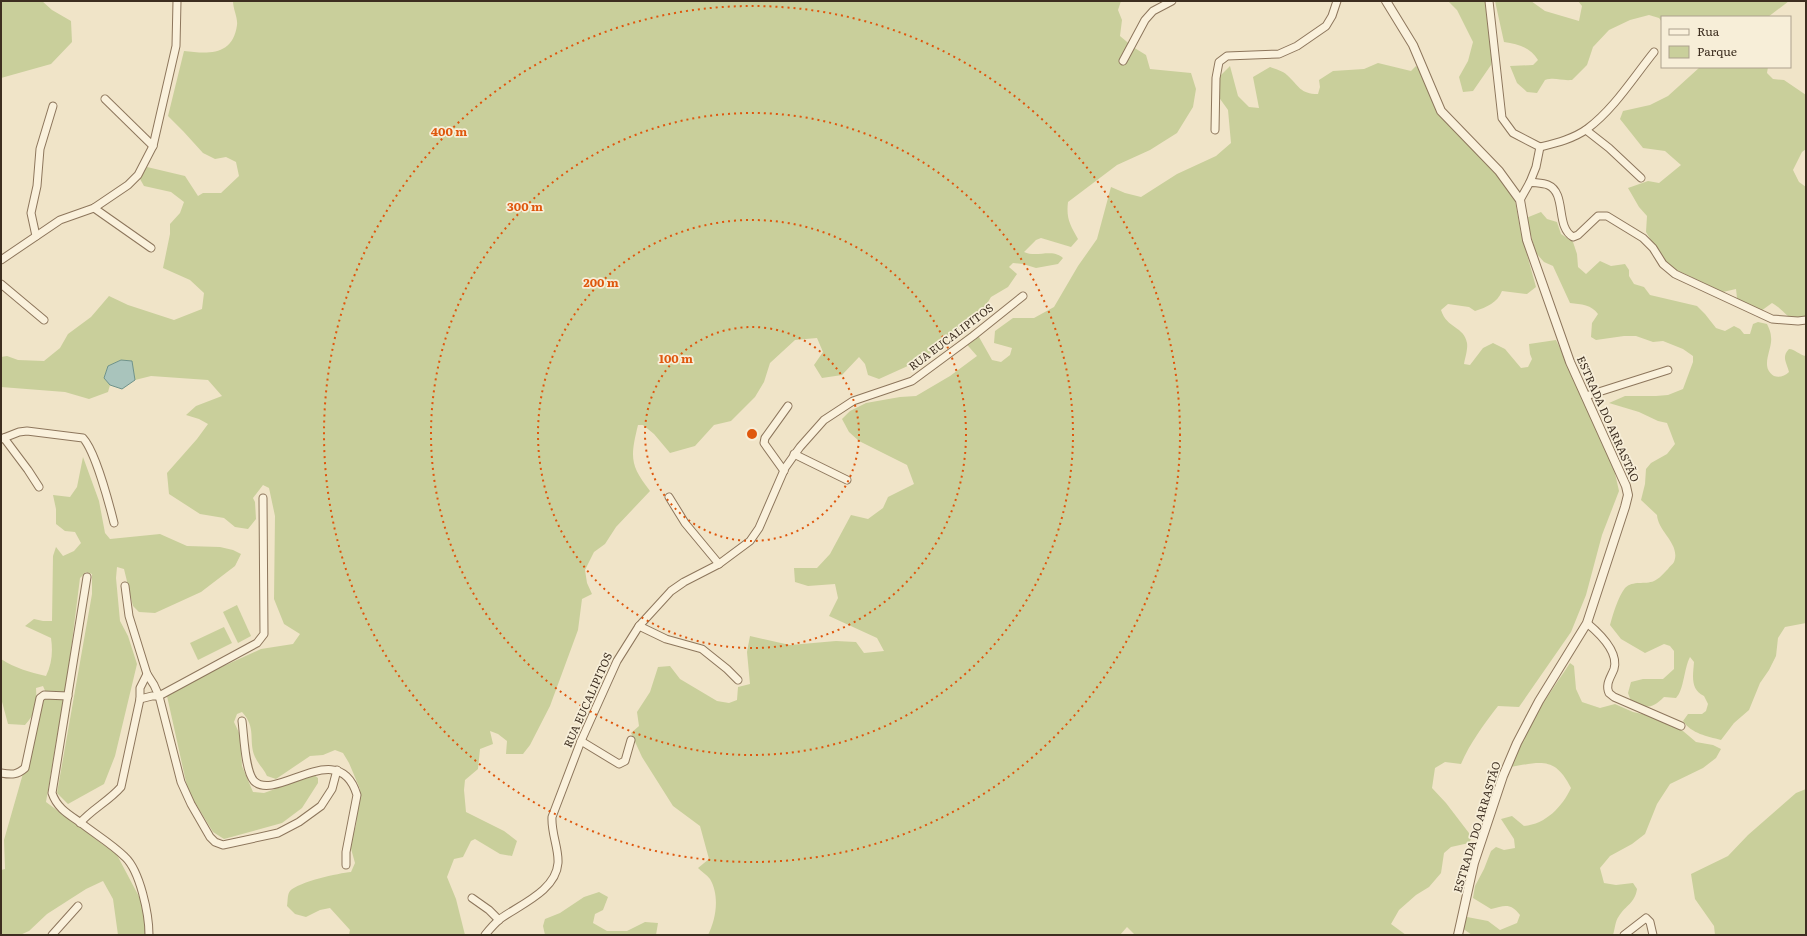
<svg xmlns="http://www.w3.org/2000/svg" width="1807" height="936" font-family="Literata,serif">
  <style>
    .green { fill: #c9cf9b }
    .water { fill: #a9c4bc; stroke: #6f938a }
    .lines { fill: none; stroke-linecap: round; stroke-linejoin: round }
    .minor-casing { stroke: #8d765c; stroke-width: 9 }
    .tertiary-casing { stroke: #8d765c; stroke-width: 10 }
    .minor { stroke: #faf1dc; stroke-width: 7 }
    .tertiary { stroke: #faf1dc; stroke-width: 8 }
    .ring { fill: none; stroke: #df570d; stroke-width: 2; stroke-dasharray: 2 4 }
    .labels { text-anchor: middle; stroke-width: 3.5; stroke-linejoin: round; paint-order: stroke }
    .street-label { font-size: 11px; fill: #3d2e20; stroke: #f7eed8 }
    .centre { fill: #df570d; stroke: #f7eed8; stroke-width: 2 }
    .ring-label { font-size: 12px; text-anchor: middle; font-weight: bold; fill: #df570d; stroke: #f7eed8; stroke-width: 3.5; stroke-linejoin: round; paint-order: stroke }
  </style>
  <rect width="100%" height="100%" fill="#f0e4c8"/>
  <g class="green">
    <path d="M1 1H42L52 10 71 21 72 42 51 64 1 78Z"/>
    <path d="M233 1H1121L1118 10 1122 20 1120 36 1133 47 1146 55 1150 69 1191 73 1196 89 1193 107 1177 133 1150 150 1117 165 1068 202C1066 218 1070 225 1078 239L1071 247 1041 238 1036 240 1024 252C1037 258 1052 248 1063 258L1058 264 1036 268 1023 264 1013 263 1009 267 1017 274 1008 287 991 297 982 312 954 332 939 347 921 360 879 379 868 375 865 364 859 357 842 375 822 378 814 365 823 352 817 338 795 340 770 363 764 382 755 397 731 421 714 425 695 446 670 453 654 434 643 425H638C630 458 630 465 650 491L616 527 605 544 594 552 585 570 587 583 592 594 582 599 578 630 550 706 530 745 523 754H506L507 741 498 734 490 731 493 744 480 749 478 769 465 780 464 790 466 812 504 831 517 841 512 856 500 854 475 839 471 841 463 857 454 859 447 877 456 899 465 935H349L350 930 330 908 320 910 306 917 295 914 287 906C288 901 287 895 290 891 298 882 339 873 351 872L355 863 350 845 356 825 360 789 349 763 343 753 335 750 323 755 310 756 276 779 267 776C264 769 258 764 255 757 248 741 257 728 242 712L237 714 234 722 240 735 242 766 253 792 264 793 314 775 318 778V783L302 808 282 823 224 839 213 832 188 791 167 696 171 690 261 649 293 644 300 634 284 624 274 599 275 516 269 488 263 485 253 498 255 502 256 519 248 529 235 527 224 518 200 514 169 494 167 473 197 439 208 424 199 419 186 415 196 406 222 396 208 380 151 376 135 380 132 361 121 360 108 366 104 378 110 385 108 392 89 399 65 392 1 387V357L7 356 18 360 44 361 60 348 68 334 91 317 109 296 128 305 174 320 202 309 204 293 190 280 163 268 170 234V224L180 213 184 202 171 192 144 186 140 179 147 167 185 176 198 196 203 193H221L239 176 236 162 226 157 215 159 203 153 183 131 168 116 184 51C208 54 233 56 237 25 238 18 233 9 233 1Z"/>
    <path d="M1448 1H1487L1493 36 1491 65 1473 91 1463 92 1459 77 1468 61 1473 42 1457 10Z"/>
    <path d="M1495 1H1531L1545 11 1579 21 1582 6 1578 1H1789L1768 17H1662V22L1659 18 1649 15 1630 20 1609 30 1593 47 1587 65 1572 80C1560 81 1556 77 1545 80L1537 93 1527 92 1517 83 1510 66 1533 65 1538 60C1530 47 1518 44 1504 42Z"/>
    <path d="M1378 63 1411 71 1416 66 1421 71 1428 90 1514 195 1521 233 1536 287 1527 294 1502 291C1497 303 1487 307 1475 311L1469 307 1448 304 1441 310C1447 329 1464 326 1467 343 1468 349 1465 358 1464 364L1470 365 1483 348 1493 343 1505 349 1521 368 1528 367 1532 359 1530 354 1529 344 1556 340 1610 451 1619 491 1602 535 1586 595 1571 632 1519 707 1498 706C1484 724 1470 743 1461 764L1445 762 1435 768 1432 788 1446 803 1472 837 1469 843 1451 847 1444 853 1441 873 1429 887 1416 895 1399 910 1391 924 1406 935H1135L1127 927 1120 935H708C716 919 720 896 710 879 707 875 701 871 698 868L709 859 700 826 673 806 642 757 631 733 639 726 637 712 650 692 658 667 670 666 680 679 717 701 729 703 737 700 738 687 750 684 747 652 750 636 790 645 836 641 856 642 864 653 884 651 877 638 829 616 838 598 835 584 808 586 795 582 794 568H817L830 554 851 515 868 519 883 508 888 497 914 484 907 465 859 441 849 432 842 419 850 411 866 403 900 397 916 396 950 376 977 356 962 339 972 331 979 337 992 360 1001 362 1010 355 1012 348 994 343 995 331 1013 318H1034L1054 307 1078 266 1097 239 1111 187 1125 193 1141 197 1177 174 1216 156 1231 143 1228 110 1218 96 1220 76 1230 66 1238 96 1249 107 1259 108 1253 77 1270 67C1275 69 1283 71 1287 75 1299 86 1300 94 1318 94L1320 87 1319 80 1333 71 1364 69Z"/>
    <path d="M1700 67H1768L1767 73 1773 79 1784 80 1806 95V149L1802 152 1793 170 1799 182 1806 187V318C1784 321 1789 313 1772 303L1761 311 1746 305 1737 298 1736 289 1723 292 1666 265 1646 232 1647 216 1639 207 1628 188 1648 181 1659 183 1681 165 1665 151 1643 148 1620 119 1623 111 1650 105 1668 96Z"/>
    <path d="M1541 212 1547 219 1557 222 1561 234 1573 242 1577 254 1578 267 1586 274 1600 261 1611 266 1625 264 1629 270V276L1634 284 1644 287 1650 295 1697 306 1705 314 1716 328 1725 331 1734 326 1740 329 1744 334H1750L1753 324 1758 322 1767 324C1769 328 1771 333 1771 337 1773 349 1759 367 1774 376 1779 378 1785 376 1789 372 1787 363 1781 357 1789 349 1795 349 1799 355 1806 356V623L1785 627 1778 638 1776 656 1769 670 1760 683 1749 710 1734 723 1721 740C1707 736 1692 734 1683 721L1688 714H1702L1706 711 1708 704 1704 696C1690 689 1693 676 1694 662L1690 657C1684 668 1684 690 1676 698L1664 697C1652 709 1647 708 1632 704L1628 693 1631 682 1643 679H1663L1674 669V651L1670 646 1664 644 1645 653 1621 639 1610 625C1613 614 1618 597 1625 588 1633 580 1645 585 1654 581 1659 579 1664 573 1668 569 1669 567 1673 564 1674 562 1681 544 1658 532 1657 515L1641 500 1645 484 1646 469 1651 463 1667 454 1675 444 1667 423 1658 421 1639 412 1609 403 1625 396H1656L1668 395 1683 389 1693 362V356L1683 349 1663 341 1653 342 1636 336H1624L1596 340 1591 337 1592 323 1598 314C1592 305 1581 304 1570 303L1553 266 1544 262 1536 253 1526 218Z"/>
    <path d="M83 457 99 501 105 533 110 539 160 534 187 546 220 547 233 550 241 554 235 566 201 592 155 613 139 612 133 606 124 569 117 567 116 578 120 621 128 636 137 664 115 756 104 784 68 804 57 793 92 594V574L86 572 80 578 69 666 46 802 117 855 145 908V935H118L113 899 103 881 86 889 47 914 29 931 20 935H1V870L5 869 4 840 46 693 43 686 36 688C37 706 37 711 25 725L8 724 1 698V659C15 668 29 672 46 676 52 664 53 651 51 638L25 626 34 619 43 621H52L53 556 56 547 63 556 74 551 81 543 75 532 65 531 56 524V509L53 495 70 497 77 487Z"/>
    <path d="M237 605 251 636 238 643 223 612Z"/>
    <path d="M224 627 232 643 198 660 190 643Z"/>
    <path d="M1570 663 1574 666 1576 689 1582 702 1600 708 1615 704 1633 712 1660 718 1683 731 1696 742 1713 745 1721 749 1716 758 1703 768 1670 784 1657 804 1645 834 1632 844 1610 856 1600 868 1604 883 1616 885 1633 883 1637 889C1635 903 1626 905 1619 916 1615 921 1615 929 1613 935H1472L1462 928 1467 917 1488 921 1500 930 1517 923 1520 915C1511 903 1505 905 1491 909L1473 898 1475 886 1484 869 1491 851 1496 847 1504 850 1515 848 1514 839 1501 819 1512 816 1524 826C1546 824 1562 807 1571 788 1555 756 1541 762 1510 767 1524 729 1548 696 1570 663Z"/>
    <path d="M1806 789V935H1715L1714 926 1695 899 1691 874 1728 856 1748 835 1796 793Z"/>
    <path d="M599 892 608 897 603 910 595 914 593 923 607 931H627L645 922 658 923 656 935H545L543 926 545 919 560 913 584 897Z"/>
  </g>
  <path class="water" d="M121 360 132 361 135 380 122 389 110 385 104 378 108 366Z"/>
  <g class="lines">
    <g class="minor-casing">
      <g id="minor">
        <path d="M1489 1 1502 118 1513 133 1540 147C1556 143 1573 139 1587 129 1614 109 1633 78 1654 52"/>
        <path d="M1123 61 1145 20 1153 11 1172 1"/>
        <path d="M105 99 153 146"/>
        <path d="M1215 130 1216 78 1219 62 1227 56 1279 54 1297 46 1326 26 1332 16 1337 1"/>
        <path d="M1586 130 1609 148 1641 178"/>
        <path d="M1530 182 1536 167 1540 147"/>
        <path d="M1520 200 1530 182C1535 183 1543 183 1548 185 1567 193 1555 227 1573 237L1578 235 1598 216H1607L1643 238 1653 248 1663 264 1675 274 1772 319 1798 321 1806 320"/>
        <path d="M94 208 151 248"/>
        <path d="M36 236 31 213 37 186 40 149 53 106"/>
        <path d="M1 260 60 220 94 208 128 185 138 175 153 146 176 46 177 1"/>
        <path d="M1 284 44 320"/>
        <path d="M1586 396 1668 370"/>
        <path d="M4 438 28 470 39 487"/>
        <path d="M1 439 19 432 27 431 83 438C95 451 109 503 114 523"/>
        <path d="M794 454 847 480"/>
        <path d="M784 471 764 443 765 438 788 406"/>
        <path d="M669 497 685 523 719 564"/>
        <path d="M87 577 52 793C57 808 68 814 81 823 95 834 112 844 125 857 140 871 149 914 149 935"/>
        <path d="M125 586 129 616 147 674 154 685 159 696 181 782 191 804 210 837 215 842 223 845 278 833 299 822 321 806 332 789 337 770"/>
        <path d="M1587 623C1599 633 1619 652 1614 669 1611 677 1605 684 1609 693L1614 697 1681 726"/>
        <path d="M639 626 666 639 702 649 727 669 738 680"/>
        <path d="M140 699 152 696H159L257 643 264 634 263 498"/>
        <path d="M242 721C244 736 245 771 254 781 276 803 339 735 357 795L346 852V865"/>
        <path d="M581 741 619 764 625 761 631 740"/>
        <path d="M1 773C12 775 17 775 25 768L40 698 44 695 68 696"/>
        <path d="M80 823C92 809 109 801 121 787L140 699V688L147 674"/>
        <path d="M472 898 489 910 499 920"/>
        <path d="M52 935 78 906"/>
        <path d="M485 935C489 930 494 924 500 919 519 905 556 891 558 863 559 849 551 833 552 817L581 741 617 661 639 626 671 591 684 582 719 564 750 541 759 528 785 468 800 447 824 420 853 401 912 381 973 336 1023 296"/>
        <path d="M1624 935 1646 918 1650 922 1653 935"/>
      </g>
    </g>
    <g class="tertiary-casing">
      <path id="tertiary" d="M1386 1 1413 45 1441 111 1499 171 1520 200 1527 240 1570 362 1626 486 1628 495 1625 507 1587 623 1539 701 1517 743 1503 776 1474 863 1458 935"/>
    </g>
    <use href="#minor" class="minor"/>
    <use href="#tertiary" class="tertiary"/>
  </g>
  <g class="ring">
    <circle cx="752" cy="434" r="107"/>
    <circle cx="752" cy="434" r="214"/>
    <circle cx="752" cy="434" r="321"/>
    <circle cx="752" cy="434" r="428"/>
  </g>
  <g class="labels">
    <g class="street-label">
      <text transform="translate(951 337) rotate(-37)" y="4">RUA EUCALIPITOS</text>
      <text transform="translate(1608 419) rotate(66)" y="4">ESTRADA DO ARRASTÃO</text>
      <text transform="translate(588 700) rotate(-66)" y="4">RUA EUCALIPITOS</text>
      <text transform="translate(1477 827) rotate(-73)" y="4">ESTRADA DO ARRASTÃO</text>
    </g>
  </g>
  <circle cx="752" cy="434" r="6" class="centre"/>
  <g class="ring-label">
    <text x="449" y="136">400 m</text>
    <text x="525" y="211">300 m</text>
    <text x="601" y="287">200 m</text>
    <text x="676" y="363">100 m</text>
  </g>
  <rect width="1807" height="936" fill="none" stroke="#3d2e20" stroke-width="4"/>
  <rect x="1661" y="16" width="130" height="52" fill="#f7eed8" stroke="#ada18e"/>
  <rect x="1669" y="29" width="20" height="6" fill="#faf1dc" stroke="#ada18e"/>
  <text x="1697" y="36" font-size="12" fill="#3d2e20">Rua</text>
  <rect x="1669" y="46" width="20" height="12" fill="#c9cf9b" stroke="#ada18e"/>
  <text x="1697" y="56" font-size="12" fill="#3d2e20">Parque</text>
</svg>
